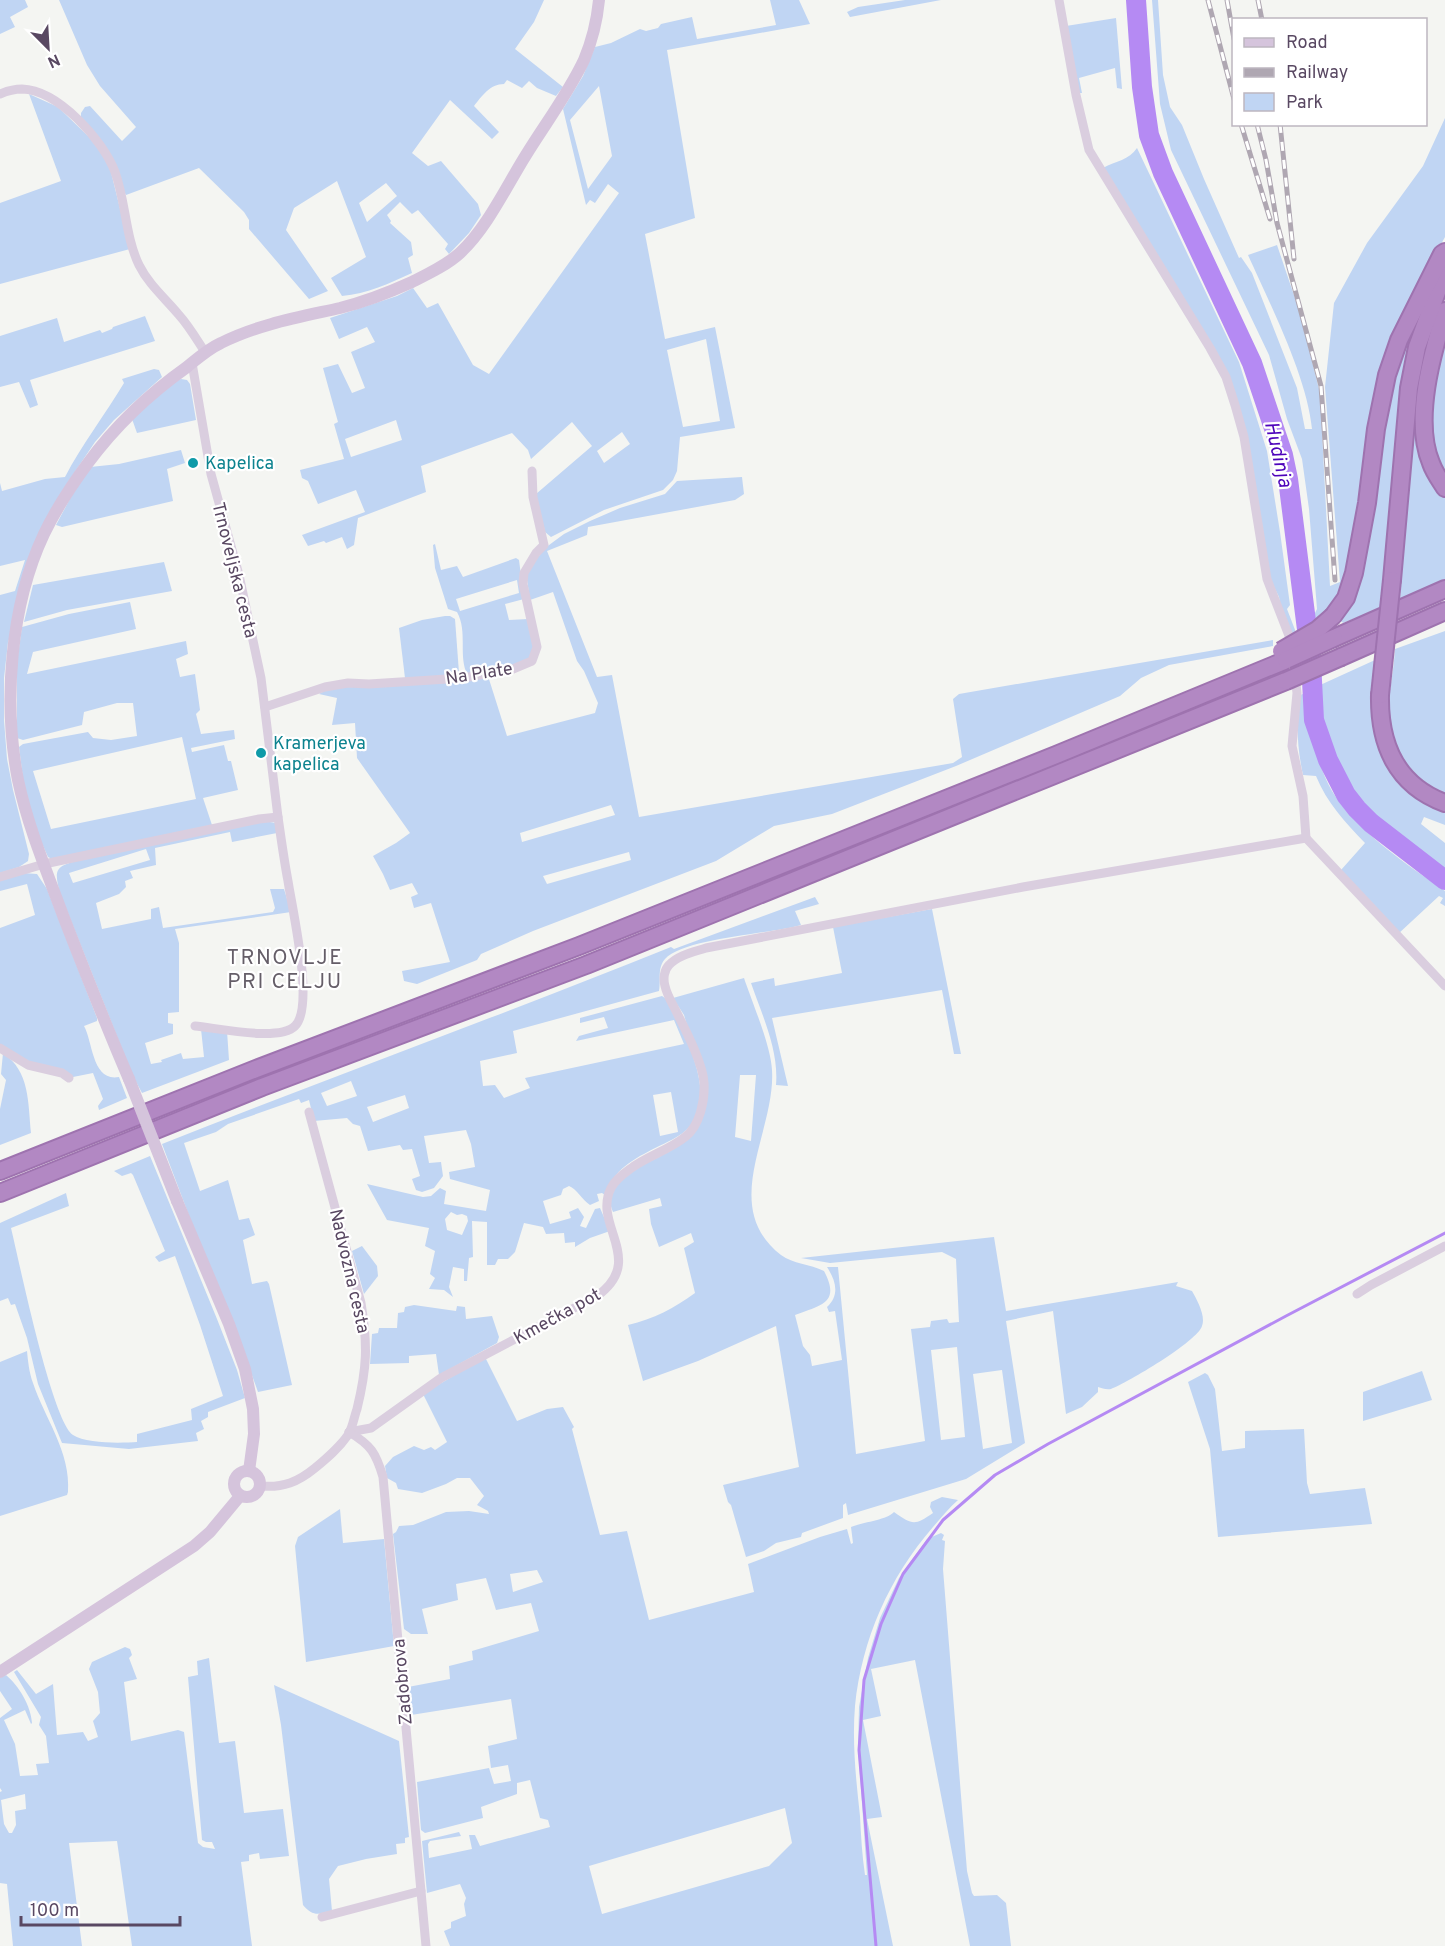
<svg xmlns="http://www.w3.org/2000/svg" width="1445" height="1946" font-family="Overpass,sans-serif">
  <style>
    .green { fill: #c0d5f3; fill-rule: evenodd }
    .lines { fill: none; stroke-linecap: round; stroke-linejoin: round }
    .stream { stroke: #b58af3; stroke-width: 3 }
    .river { stroke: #b58af3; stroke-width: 20 }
    .highway-casing { stroke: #9e73af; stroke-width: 20 }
    .street { stroke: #dacedf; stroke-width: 9 }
    .secondary { stroke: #d5c4dc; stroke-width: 12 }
    .highway { stroke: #b288c3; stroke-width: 16 }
    .rail-casing { stroke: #afa7b2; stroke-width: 5 }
    .rail { stroke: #fff; stroke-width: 3; stroke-dasharray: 9; stroke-linecap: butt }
    .highway-bridge-casing { stroke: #9e73af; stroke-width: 20; stroke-linecap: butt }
    .secondary-bridge { stroke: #d5c4dc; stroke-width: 12 }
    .highway-bridge { stroke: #b288c3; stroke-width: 16 }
    .culture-dot { fill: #0f9aa8; stroke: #fff; stroke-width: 2 }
    .labels { text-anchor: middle; stroke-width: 4.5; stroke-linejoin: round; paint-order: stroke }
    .culture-label { font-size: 18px; fill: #0d838f; stroke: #fff; text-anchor: start }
    .street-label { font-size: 18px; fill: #594862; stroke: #fff }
    .water-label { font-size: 20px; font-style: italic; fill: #4d03ba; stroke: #fff }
    .quarter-label { font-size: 21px; letter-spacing: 1.5px; fill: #655e68; stroke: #fff }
  </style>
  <rect width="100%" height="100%" fill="#f4f5f2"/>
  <g class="green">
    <path d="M0 0H25L28 7 10 17 15 27 0 34Z"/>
    <path d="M59 0H544L534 22 515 49 563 87 556 96 537 88 529 81 522 88 507 80 504 84C490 84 482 96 474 106L499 132 492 139 450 100 412 153 428 166 441 161 478 204 481 215 469 233 449 254 445 249 448 244 418 210 412 214 400 202 387 215 391 221 390 223 411 242 413 255 408 258 412 273C390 283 367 294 342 296L331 278 366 257 337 181 294 208 286 230 328 291 309 299 249 229V220L244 212 199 168 126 195 81 119V113L85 107 90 106 122 141 136 127 100 86 87 65ZM386 183 397 196 367 222 359 203Z"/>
    <path d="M770 0H799L810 24 667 50 695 218 645 234 665 339 715 327 735 428 680 437 677 471 673 480 663 490 604 510 551 537 545 532 536 494 592 446 572 422 531 459 528 450 512 433 421 466 426 492 358 518 354 545 347 549 342 537 326 543 324 541 308 546 302 535 365 512 356 490 318 504 308 481 302 478 300 470 344 459 334 424 338 422 323 368 338 364 352 393 365 388 351 352 375 342 367 327 339 339 330 318 397 296 413 288 427 308 438 303 473 365 489 374 619 193 608 184 595 203 590 200 586 205 563 109 583 76 595 47 611 43 640 29 646 31 658 28 661 24 692 17 697 39 776 25ZM599 86 612 156 588 189 570 120ZM706 339 720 421 683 427 667 350ZM396 420 402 440 351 457 345 439ZM622 432 630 444 604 463 597 451Z"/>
    <path d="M905 0H941L850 17 847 12 858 7Z"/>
    <path d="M1152 0H1158L1163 75 1170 107 1182 125 1204 179 1239 258 1241 257 1252 273 1297 388 1305 429H1312C1307 377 1270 304 1248 255L1277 245 1299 310 1320 393 1330 586 1340 582 1325 387 1334 303 1367 243 1423 166 1445 118V237L1412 297 1350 572 1335 603 1333 602 1315 622V613L1317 609 1309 509 1302 459 1287 419 1269 355 1171 150 1160 104Z"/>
    <path d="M1116 18 1122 89 1117 88 1115 68 1079 78 1082 93H1078L1066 26Z"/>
    <path d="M29 94 58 107 91 139 105 158 111 172 130 249 0 284V203L61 181Z"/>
    <path d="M1137 148 1239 362 1267 451 1280 532 1290 605 1287 609 1297 635 1293 637 1281 608 1279 597 1269 577 1238 403 1103 168C1116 161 1129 160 1137 148Z"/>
    <path d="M145 316 155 341 30 380 38 405 30 408 19 382 0 387V336L57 318 64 342 100 330 102 333 112 329 113 327Z"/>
    <path d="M1445 333V478C1441 467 1436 457 1434 446 1426 412 1438 366 1445 333Z"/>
    <path d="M1410 342 1411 345 1380 608 1343 623 1341 621 1342 618 1394 377 1404 346Z"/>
    <path d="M154 369 159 370 162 377 114 420 95 442 68 482 8 642 4 678V720L7 759 13 790 29 854 28 861 19 867 0 873V595L15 591 25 560 0 566V483L2 491 45 479 65 477C82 444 105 415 124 383L122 379Z"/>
    <path d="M181 379 187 380 190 384 196 420 137 433 132 419 171 383Z"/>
    <path d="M1417 424 1445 493V579L1400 600 1402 549 1413 428Z"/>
    <path d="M181 450 185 463 167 469 173 501 62 527 56 525 72 495 90 467 119 464Z"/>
    <path d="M742 477 744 494 735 500 588 527 587 535 547 551 597 677 612 675 639 817 953 763 962 757 953 699 959 694 1273 640V646L1169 665 1141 678 1120 696 956 766 832 814 774 826 716 861 533 931 481 954 477 960 417 984 404 981 402 971 450 962 431 903 414 908 411 897 418 894 412 883 390 890 383 874 373 856 396 843 410 833 357 758 355 723 332 725 337 698 319 694 326 690 343 687 488 676 507 736 595 713 598 703 584 671 577 661 553 592 530 600 526 573 545 548 564 534 590 521 620 508 665 494 677 481ZM611 805 615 815 522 842 520 833ZM629 852 631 860 547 884 543 876Z"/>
    <path d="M435 544 441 570 457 566 463 577 516 558 519 560 524 599 505 604 509 620 528 619C530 628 536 643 533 652 527 669 484 671 467 674 458 655 468 632 457 612L448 609 435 568 433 545ZM517 580 519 593 460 611 456 599Z"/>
    <path d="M164 562 172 591 67 610 24 622 33 585Z"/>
    <path d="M130 602 136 629 33 652 27 674 186 641 188 654 176 659 180 677 195 674 200 710 196 714 201 734 234 730 235 739 191 748 192 752 224 745 228 761H231L238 790 203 798 212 825 52 859 48 857 37 832 25 794 19 747 23 744 88 732 93 738 111 740 137 736 133 703H117L84 712 82 725 23 740 17 738V662L22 627 69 614ZM182 737 196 799 51 829 33 771Z"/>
    <path d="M445 616H450L455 619 459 673 456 676 405 678 399 628 422 620Z"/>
    <path d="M1445 631V795C1411 779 1385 744 1388 705 1390 687 1394 668 1395 649Z"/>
    <path d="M1375 660 1372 695 1374 719 1427 803 1445 811V825L1424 817 1421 824 1445 843V870L1399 838 1376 818 1363 805 1350 786 1343 780 1334 761 1320 720 1318 686Z"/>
    <path d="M1306 693C1310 727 1315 761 1332 791 1354 829 1409 866 1445 891V906L1440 903 1443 898 1439 896 1398 934 1341 870 1365 843C1345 822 1327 803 1316 776L1303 775C1297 747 1296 723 1300 695Z"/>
    <path d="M264 821 276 823 277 833 232 842 230 832 155 848 156 865 130 871 133 878 125 881 126 887 119 894 96 903 102 929 151 919V909L159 907 163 928 273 912 275 908 270 889H284L291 912 175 929 179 943V1012L168 1013V1023L173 1024V1034L145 1043 151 1064 162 1062 161 1060 181 1053 183 1059 204 1057 201 1029 227 1031 229 1060 142 1093 132 1074 60 893C53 868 57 866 80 860ZM146 849 150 860 73 883 69 873Z"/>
    <path d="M23 873 37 874 47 889 97 1018V1021L84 1026C93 1042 92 1082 119 1077L127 1098 99 1110 98 1106 103 1099 93 1073 73 1077 63 1070 32 1064 0 1046V928L35 915 27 884 0 891V881Z"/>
    <path d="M815 897 819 904 795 911 801 925C771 934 684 938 665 959 657 968 661 980 659 991L513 1031 517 1053 480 1061 483 1086 495 1085 504 1098 530 1088 525 1078 684 1044 674 1020 576 1041 579 1036 608 1028 604 1017 580 1023V1018L662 996 668 1000C685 1037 728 1110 675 1138 657 1148 630 1158 616 1175 612 1180 609 1189 605 1195L602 1193 597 1194 599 1201 590 1205C582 1200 577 1189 569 1186L563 1189 561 1195 543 1201 550 1224 571 1218 569 1212 578 1208 584 1217 580 1226 586 1228 595 1209 600 1208 610 1231 590 1238 575 1247V1242L565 1243 564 1233 546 1234 543 1227 524 1223 515 1252 508 1259H498L495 1265H487V1222L472 1221 473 1257 469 1258 467 1281H464V1269L453 1267 449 1287 453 1297 444 1290 429 1289 435 1278 430 1274 435 1251 425 1246 429 1228 387 1220 367 1184 423 1197 431 1196 440 1188 446 1191 444 1204 486 1211 490 1190 450 1179 449 1172 475 1167 471 1144 466 1130 424 1136 429 1163 441 1162 443 1176 434 1188 422 1192 416 1190 412 1179 420 1176 412 1149 403 1150 400 1145 368 1151 360 1126 353 1124 347 1118 314 1121 309 1100 301 1103 299 1099 228 1124 216 1132 184 1143 200 1191 228 1180 239 1220 249 1218 255 1235 243 1240 252 1284 267 1281 269 1284 292 1385 258 1392 237 1333 208 1266 162 1144C331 1077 502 1015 671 947L674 949ZM351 1081 357 1096 327 1106 321 1093ZM671 1092 678 1132 660 1136 653 1095ZM405 1095 409 1108 373 1122 367 1107ZM451 1212 457 1215 462 1214 467 1216 468 1221 462 1235 447 1230 445 1219Z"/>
    <path d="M932 909 961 1054H954L942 990 772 1018 788 1086 776 1085C779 1050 762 1015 751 983L774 978 775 986 842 973 833 927Z"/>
    <path d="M744 978C752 1002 771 1046 772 1070 776 1132 718 1206 781 1255 793 1264 810 1264 824 1271 841 1303 821 1305 795 1315L803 1346 810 1355 812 1366 842 1360 835 1311 829 1312 827 1307C840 1295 836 1281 827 1267H838L856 1454 925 1441 911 1329 930 1327 931 1321 947 1319 949 1323 959 1322 956 1259 942 1252 830 1263 801 1258 994 1237 1006 1311 1178 1282 1176 1286 1192 1291C1197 1300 1206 1316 1202 1326 1198 1341 1127 1383 1111 1389 1106 1390 1102 1388 1098 1387V1392L1082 1407 1066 1414 1053 1311 1006 1321 1025 1443 966 1479 848 1515 846 1503 843 1505V1518L802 1533 801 1537 776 1543 764 1551 746 1557 731 1505 728 1502 723 1485 799 1467 776 1326 698 1361 643 1381 628 1325C654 1319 674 1308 695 1293L684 1248 694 1242 691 1233 659 1247 651 1224 649 1209 662 1206 660 1198 613 1212C596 1175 665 1160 683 1142 691 1133 702 1108 708 1096L684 1015 673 998ZM740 1075H756L751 1141 735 1137ZM957 1347 965 1437 941 1440 931 1350ZM1002 1370 1012 1443 983 1449 973 1374Z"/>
    <path d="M3 1053C30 1071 28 1103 31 1133L0 1145V1109L6 1080 1 1074Z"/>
    <path d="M150 1156 217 1319 237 1370 245 1398 208 1412V1417L201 1421 204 1429 196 1433 198 1441 129 1449 62 1443 38 1384 27 1338 15 1304 11 1305 8 1298 0 1301V1223L66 1193 69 1206 11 1228C19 1261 52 1421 73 1435 86 1444 122 1443 137 1442V1434L192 1420 191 1409 223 1396 200 1325 175 1256 159 1262 155 1257 165 1251 133 1175 131 1173 122 1176 114 1171Z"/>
    <path d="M362 1246 377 1266 378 1276 364 1294 352 1251Z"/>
    <path d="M414 1305 456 1311 457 1306 465 1307 466 1319 492 1316 499 1337 497 1343 439 1375 436 1354 409 1356V1363L370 1364 372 1334 378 1333 379 1328H397L398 1313 404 1312 405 1307Z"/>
    <path d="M27 1351C28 1361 29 1372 33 1383 45 1419 71 1452 68 1492L67 1495 0 1516V1362Z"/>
    <path d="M485 1357 517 1421 547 1409 563 1407 574 1427 572 1429 600 1535 627 1531 649 1620 754 1592 748 1564 820 1537 847 1529 851 1544 853 1543 851 1527C863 1522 887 1520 894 1512 913 1525 914 1526 933 1513L930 1507 931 1502 942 1497 958 1500C949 1508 941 1518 933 1527 889 1578 862 1639 855 1706 852 1742 856 1780 860 1816 861 1836 862 1855 865 1875H867L858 1747 859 1707 868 1658 880 1618 899 1578 927 1539 941 1533 944 1535 942 1540 945 1541 943 1569 967 1871 972 1893 974 1896 997 1895 1006 1903 1011 1946H970L915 1660 871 1669 881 1716 863 1720 882 1817 867 1819 893 1946H450L444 1931 451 1928V1922L466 1916 464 1904 466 1898 460 1884 427 1893 422 1841 459 1832 461 1836 430 1841 428 1844 429 1858 472 1849 469 1835H475L480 1846 550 1827 548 1820 540 1818 530 1780 517 1783V1794L481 1807 483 1818 425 1833 421 1830 417 1782 489 1768 494 1784 511 1781 508 1765 491 1768 488 1746 517 1739 511 1699 411 1715 408 1687 450 1679 449 1666 473 1660 472 1651 539 1631 531 1603 496 1610 486 1578 456 1584 458 1600 422 1609 428 1634H411L404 1629 393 1534 396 1532 399 1526 413 1525 446 1512 469 1511 489 1514 488 1511 477 1505 484 1496 470 1478H457L446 1484 422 1493 398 1489 396 1483 387 1478 385 1466 393 1457 414 1446 424 1450 431 1447 435 1450 447 1442 423 1394ZM537 1570 543 1582 513 1592 510 1574ZM785 1808 792 1843 769 1866 602 1914 589 1866Z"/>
    <path d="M1422 1371 1432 1400 1363 1421V1392Z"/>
    <path d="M1205 1373 1208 1375 1215 1389 1222 1451 1245 1448V1431L1304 1429 1307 1483 1310 1494 1365 1488 1372 1524 1218 1537 1210 1449 1188 1382Z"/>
    <path d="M340 1509 343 1543 384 1539 394 1646 306 1662 295 1546 298 1537Z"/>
    <path d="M125 1647 130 1649 132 1655 129 1658 137 1679 124 1682 131 1741 178 1730 184 1732 198 1843 203 1847 215 1849 212 1842H206L202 1840 188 1677 198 1675 197 1661 209 1658 219 1743 235 1741 244 1813 283 1809 289 1856 260 1859 259 1853 249 1855V1861L241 1862 252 1946H132L117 1841 69 1843 82 1946H13L7 1884 0 1883V1792L2 1791 0 1788V1718L12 1709 0 1691V1678L6 1675C19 1686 31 1706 32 1723L31 1724 25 1710 4 1720 15 1744 20 1776 38 1775 36 1764 49 1763 46 1736 39 1725 41 1717 14 1672 17 1670 36 1694 53 1684 57 1735 83 1732 88 1741 98 1737 93 1721 100 1713 98 1692 89 1669 92 1662ZM25 1794 26 1809 15 1811 16 1825 12 1833H9L4 1824 1 1800Z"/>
    <path d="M274 1685 399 1741 409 1837 405 1838V1843L396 1844 397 1854 366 1859 338 1866 329 1879 332 1911C318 1915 312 1916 303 1905L281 1725Z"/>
  </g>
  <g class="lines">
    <path class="stream" d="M876 1946 859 1750 864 1680 881 1624 903 1574 943 1520 995 1475 1048 1444 1286 1316 1445 1233"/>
    <path class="river" d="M1136 0 1142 87 1149 135 1163 173 1252 363 1283 455 1288 479 1311 661 1314 720 1328 760 1346 795 1357 809 1371 823 1445 880"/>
    <g class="highway-casing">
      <g id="highway">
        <path d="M1445 311C1432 354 1413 420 1431 463 1434 472 1440 480 1445 488"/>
        <path d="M1392 580 1409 388 1417 347 1445 270"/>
        <path d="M1333 616 1346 598 1354 573 1367 503 1376 429 1387 375 1399 340 1442 254 1445 252"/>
        <path d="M1334 638 1445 589"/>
        <path d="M1341 657 1445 611"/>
        <path d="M1380 695C1379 744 1396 785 1445 803"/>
        <path d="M0 1171 256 1069 579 946 1056 755 1284 661"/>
        <path d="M0 1193 262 1087 586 965 1286 681"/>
      </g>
    </g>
    <g class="street">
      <path d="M0 94C7 91 14 89 22 89 58 90 103 140 115 172 126 202 125 236 139 265 149 285 165 298 179 315 189 326 197 340 205 352"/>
      <path d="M265 707 325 687 348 683 369 684 463 678 513 669 532 661 537 647 523 584 524 573 536 553 544 545 533 497 532 471"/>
      <path d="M1306 838 1445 986"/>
      <path d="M0 877 44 864 259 819 278 817 261 678 239 575 211 474 192 363"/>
      <path d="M195 1026C217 1028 279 1042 295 1026 315 1007 292 908 288 881 284 860 281 838 278 817"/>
      <path d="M0 1048 28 1065 62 1073 69 1078"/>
      <path d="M1357 1294 1371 1285 1445 1246"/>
      <path d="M349 1432 371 1428 441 1378 597 1296C647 1260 592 1225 611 1188 615 1180 623 1174 630 1169 647 1156 669 1150 685 1137 700 1126 705 1100 704 1083 703 1063 685 1029 676 1011 672 1003 667 995 665 986 663 979 664 970 669 965 678 955 694 952 706 948L1023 887 1306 838 1303 796 1292 746 1297 693 1291 641 1267 579 1244 437 1235 405 1226 377 1210 348 1089 150 1076 95 1059 0"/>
      <path d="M349 1432C371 1445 376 1453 383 1477L426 1946"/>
      <path d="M261 1486C283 1488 298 1482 315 1468 327 1458 339 1448 348 1435 353 1427 354 1417 357 1409 367 1368 368 1345 361 1303L309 1112"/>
      <path d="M322 1917 421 1891"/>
    </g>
    <g class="secondary">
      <path d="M129 1079C106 1026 85 972 64 918 47 872 28 827 18 780 3 703 10 606 44 534 56 509 71 486 88 463 116 425 149 394 187 367 198 358 208 349 221 343 259 324 300 317 340 308 364 302 390 292 412 282 428 274 447 265 460 253 487 228 506 187 526 155 545 124 568 94 584 60 592 41 597 21 599 0"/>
      <path d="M177 1201 229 1324 245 1369 253 1409 254 1434 249 1471"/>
      <circle cx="247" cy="1484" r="13"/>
      <path d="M0 1672 194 1546 210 1532 240 1496"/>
    </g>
    <use href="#highway" class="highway"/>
    <g class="rail-casing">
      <g id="rail">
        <path d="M1208 0 1234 99"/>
        <path d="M1227 0 1234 39"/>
        <path d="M1258 0 1262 20"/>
        <path d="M1241 124 1270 219"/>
        <path d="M1257 124 1266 160 1277 223 1321 386 1335 580"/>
        <path d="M1280 124 1294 259"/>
      </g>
    </g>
    <use href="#rail" class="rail"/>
    <g class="highway-bridge-casing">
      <g id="highway-bridge">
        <path d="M1281 651 1317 630 1333 616"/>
        <path d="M1286 660 1334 638"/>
        <path d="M1286 681 1341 657"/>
        <path d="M1380 695 1392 580"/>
      </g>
    </g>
    <path class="secondary-bridge" d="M129 1079 177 1201"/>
    <use href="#highway-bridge" class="highway-bridge"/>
  </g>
  <g class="culture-dot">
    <circle cx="193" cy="463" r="6"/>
    <circle cx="261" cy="753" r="6"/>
  </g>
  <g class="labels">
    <g class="culture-label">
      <text x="205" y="469">Kapelica</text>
      <text x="273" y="749">Kramerjeva<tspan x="273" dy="21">kapelica</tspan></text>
    </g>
    <g class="street-label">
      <text transform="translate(235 570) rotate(76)" y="6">Trnoveljska cesta</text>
      <text transform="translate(479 673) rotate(-9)" y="6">Na Plate</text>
      <text transform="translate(350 1271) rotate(77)" y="6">Nadvozna cesta</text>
      <text transform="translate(557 1316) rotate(-29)" y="6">Kmečka pot</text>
      <text transform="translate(402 1682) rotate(-95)" y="6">Zadobrova</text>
    </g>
    <g class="water-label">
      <text transform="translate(1279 454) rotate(77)" y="7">Hudinja</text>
    </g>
    <g class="quarter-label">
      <text x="285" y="964">TRNOVLJE<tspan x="285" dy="24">PRI CELJU</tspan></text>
    </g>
  </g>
  <rect x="1232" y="18" width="195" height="108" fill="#ffffff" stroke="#bdb6c0" stroke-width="1.5"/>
  <rect x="1244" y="38" width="30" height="9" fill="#d5c4dc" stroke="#bdb6c0" stroke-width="1.5"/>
  <text x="1286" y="48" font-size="18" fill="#594862">Road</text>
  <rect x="1244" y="68" width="30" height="9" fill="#afa7b2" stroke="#bdb6c0" stroke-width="1.5"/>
  <text x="1286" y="78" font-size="18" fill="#594862">Railway</text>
  <rect x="1244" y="93" width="30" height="18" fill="#c0d5f3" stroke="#bdb6c0" stroke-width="1.5"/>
  <text x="1286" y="108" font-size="18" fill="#594862">Park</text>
  <g transform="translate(48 48) rotate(156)" stroke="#ffffff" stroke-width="4.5" paint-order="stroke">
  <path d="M0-4.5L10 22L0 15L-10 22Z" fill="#594862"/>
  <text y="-9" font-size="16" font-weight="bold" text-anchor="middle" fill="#594862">N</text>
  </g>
  <path d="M21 1916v9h159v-9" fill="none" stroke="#594862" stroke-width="3"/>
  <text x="30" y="1916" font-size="18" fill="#594862" stroke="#ffffff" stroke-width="4.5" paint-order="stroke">100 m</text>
</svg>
